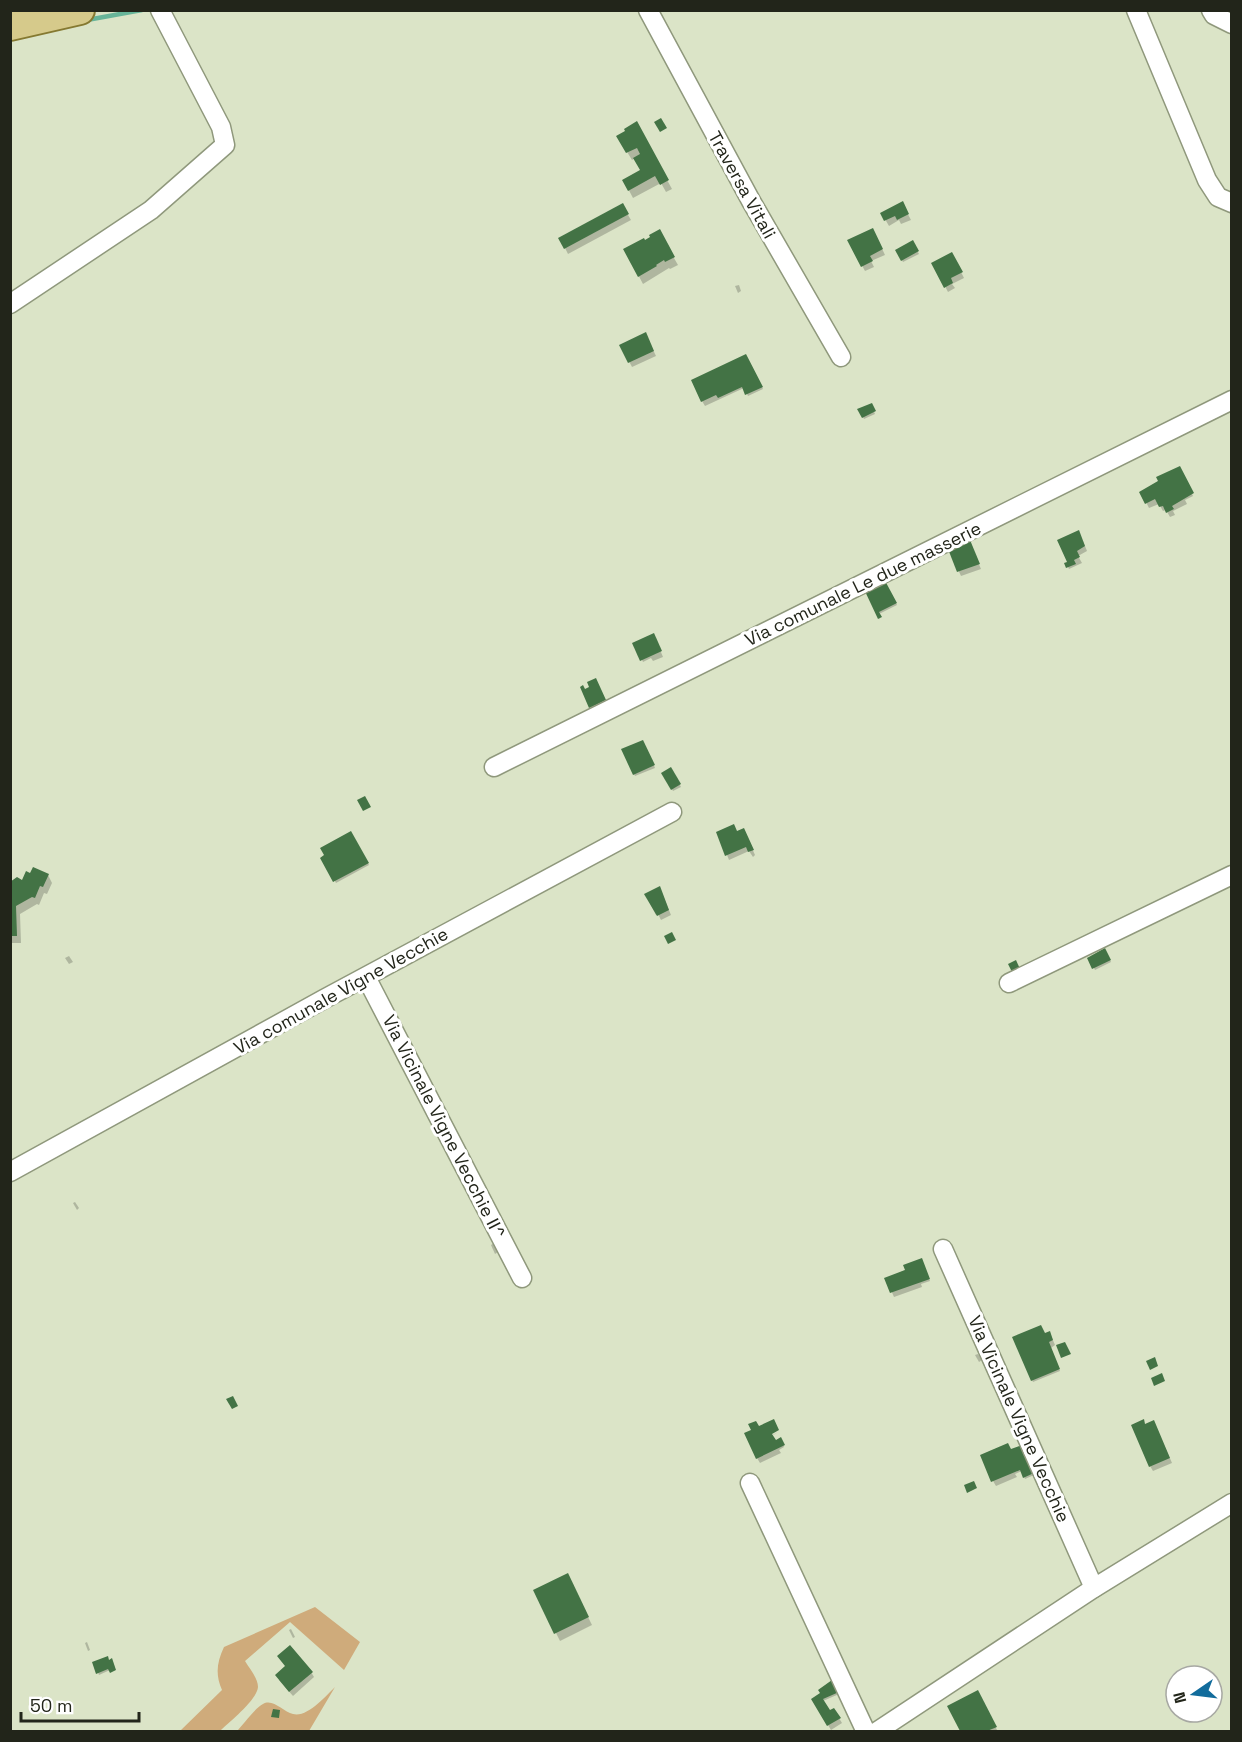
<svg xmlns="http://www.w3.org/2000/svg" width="1242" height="1742" font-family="'Space Grotesk',sans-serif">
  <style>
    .green { fill: #cfab7b }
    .shadow { fill: #0003 }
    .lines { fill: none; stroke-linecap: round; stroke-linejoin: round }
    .stream { stroke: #67b599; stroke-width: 4.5 }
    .building { fill: #437345 }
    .street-casing { stroke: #8f987c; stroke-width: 21 }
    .primary-casing { stroke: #857931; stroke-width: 32 }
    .street { stroke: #fff; stroke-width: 18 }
    .primary { stroke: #d6ca8b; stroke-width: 28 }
    .labels { text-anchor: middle; stroke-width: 6; stroke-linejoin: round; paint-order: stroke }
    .street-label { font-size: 18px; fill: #22251a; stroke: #fff }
  </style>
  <rect width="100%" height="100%" fill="#dbe4c7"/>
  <g class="green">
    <path d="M315 1607 360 1642 344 1670 290 1622 245 1661C249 1668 258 1678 258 1687 257 1700 229 1722 220 1731H180L222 1690C215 1674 217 1662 224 1647Z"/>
    <path d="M335 1687 309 1731 236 1732C243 1725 255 1708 263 1704 273 1698 283 1712 293 1714 307 1718 326 1696 335 1687Z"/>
  </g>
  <g class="shadow">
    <path d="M636 123 672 189 666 192 661 183 633 198 624 181 642 170 635 158 632 160 618 137Z"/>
    <path d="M902 203 911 220 901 224 899 220 889 226 882 214Z"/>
    <path d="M622 205 631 220 568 254 560 238Z"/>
    <path d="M659 232 678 265 670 269 669 268 643 284 625 250 644 242Z"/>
    <path d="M875 234 885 255 871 261 874 267 865 271 849 241Z"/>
    <path d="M912 242 919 254 903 262 897 251Z"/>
    <path d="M952 254 964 278 952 284 955 288 948 292 933 263Z"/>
    <path d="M739 285 741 291 738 293 735 286Z"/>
    <path d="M648 339 656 356 632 367 621 346Z"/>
    <path d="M746 356 763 389 748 396 744 388 705 406 702 401Z"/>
    <path d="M871 405 875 414 864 419 859 409Z"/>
    <path d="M1179 468 1193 496 1185 500 1187 504 1173 511 1175 515 1170 517 1166 510 1163 511 1159 504 1149 508 1141 492Z"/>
    <path d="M1083 541 1087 551 1078 556 1082 563 1069 569 1067 565Z"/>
    <path d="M969 542 981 569 961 576 949 550Z"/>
    <path d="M894 599 897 605 879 614 880 620 875 607Z"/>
    <path d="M656 640 663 657 653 661 651 658 643 662 634 643Z"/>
    <path d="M598 685 606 702 594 712 584 691Z"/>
    <path d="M623 750 649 754 655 768 635 776Z"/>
    <path d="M671 769 681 787 673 791 663 774Z"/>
    <path d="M351 833 369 865 336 883 322 858Z"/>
    <path d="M736 833 746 835 755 855 753 857 749 851 729 860 727 855Z"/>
    <path d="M48 875 52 883 47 894 44 893 39 905 37 904 20 914 21 943H10V884Z"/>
    <path d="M662 893 671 915 661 920 658 914 656 915 646 895Z"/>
    <path d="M1105 950 1111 962 1095 970 1089 959Z"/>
    <path d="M69 956 73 962 69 964 65 958Z"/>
    <path d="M75 1202 79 1208 77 1210 73 1203Z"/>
    <path d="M494 1243 498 1252 495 1254 491 1245Z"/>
    <path d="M922 1262 930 1281 921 1284 922 1287 894 1297 886 1279Z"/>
    <path d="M1044 1335 1052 1338 1055 1345 1051 1348 1060 1371 1033 1382 1014 1338Z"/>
    <path d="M978 1354 982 1360 979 1362 975 1355Z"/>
    <path d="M1145 1425 1156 1427 1172 1463 1153 1471 1150 1466Z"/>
    <path d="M758 1428 771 1432V1436L778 1432 772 1436 775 1442 781 1439 784 1447 779 1450 781 1453 760 1463 757 1458Z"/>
    <path d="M1021 1447 1034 1475 1025 1479 1022 1471 1015 1474 1017 1477 996 1486 993 1481 1010 1451Z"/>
    <path d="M571 1583 592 1625 560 1641 556 1633Z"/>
    <path d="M291 1629 295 1637 293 1638 289 1630Z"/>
    <path d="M87 1642 90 1650 88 1651 85 1643Z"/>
    <path d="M107 1658 110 1670 99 1675 94 1663Z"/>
    <path d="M311 1672 314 1677 293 1696 279 1680Z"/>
    <path d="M832 1682 839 1694 823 1701 830 1712 834 1710 842 1723 831 1730 813 1700 822 1694Z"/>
    <path d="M982 1700 998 1732H961L949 1707Z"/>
  </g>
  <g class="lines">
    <path class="stream" d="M87 20 142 10"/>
  </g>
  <g class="building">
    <path d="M661 118 667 128 660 132 654 122Z"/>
    <path d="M637 121 669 180 660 185 655 176 628 191 622 180 640 170 633 158 640 154 637 148 626 153 616 136 625 131 624 129Z"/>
    <path d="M903 201 909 214 897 220 895 216 884 221 880 213Z"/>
    <path d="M623 203 629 214 564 249 558 238Z"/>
    <path d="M873 228 883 249 870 256 873 261 861 267 847 240Z"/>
    <path d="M660 229 675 257 665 262 664 260 656 265 657 266 638 277 623 249 644 238 645 240 650 237 649 235Z"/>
    <path d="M913 240 919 251 901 261 895 250Z"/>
    <path d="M952 252 963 272 951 278 953 283 944 288 931 263Z"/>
    <path d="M646 332 654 351 628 363 619 345Z"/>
    <path d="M746 354 763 387 745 395 742 387 718 398 716 395 701 402 691 380Z"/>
    <path d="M872 403 876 411 862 418 857 409Z"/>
    <path d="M1180 466 1194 493 1172 506 1174 509 1166 513 1163 506 1159 507 1155 499 1145 504 1139 492 1158 481 1156 477Z"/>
    <path d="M1079 530 1085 546 1077 551 1080 557 1074 560 1076 564 1066 568 1064 563 1067 562 1057 540Z"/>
    <path d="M970 540 980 564 957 572 948 549Z"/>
    <path d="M883 577 897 603 879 612 882 617 878 619 863 587Z"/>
    <path d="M654 633 662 651 640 661 632 643Z"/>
    <path d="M596 678 606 700 589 708 580 687 583 685 585 689 589 687 587 682Z"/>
    <path d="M643 740 655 765 633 775 621 749Z"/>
    <path d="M671 767 681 784 671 790 661 773Z"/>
    <path d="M365 796 371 807 363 811 357 800Z"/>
    <path d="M734 824 737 831 744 828 754 850 748 852 746 847 725 856 716 832Z"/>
    <path d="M351 831 369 863 333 882 320 858 324 855 320 848Z"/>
    <path d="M33 867 49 874 43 887 40 886 35 898 32 897 16 906 17 936H10V882L17 877 22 880 26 871 30 873Z"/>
    <path d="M660 886 669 910 657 916 644 894Z"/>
    <path d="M672 932 676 940 668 944 664 936Z"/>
    <path d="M1105 948 1111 960 1092 969 1087 958Z"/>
    <path d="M1016 960 1020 969 1012 972 1008 964Z"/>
    <path d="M922 1258 930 1279 890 1293 884 1278 905 1270 903 1265Z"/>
    <path d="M1041 1325 1045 1333 1050 1331 1053 1340 1049 1342 1060 1369 1031 1381 1012 1337Z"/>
    <path d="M1065 1342 1071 1354 1061 1358 1056 1345Z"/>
    <path d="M1155 1357 1158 1366 1150 1370 1146 1361Z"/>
    <path d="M1162 1373 1165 1381 1154 1386 1151 1378Z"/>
    <path d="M233 1396 238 1406 232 1409 226 1399Z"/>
    <path d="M774 1419 779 1430 772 1434 776 1440 781 1437 785 1445 756 1459 744 1433 751 1430 748 1424 756 1421 759 1426Z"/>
    <path d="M1144 1419 1145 1424 1154 1420 1170 1458 1149 1467 1131 1425Z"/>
    <path d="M1008 1443 1011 1449 1022 1445 1034 1473 1023 1478 1020 1470 991 1482 980 1455Z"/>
    <path d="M974 1481 977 1488 967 1493 964 1485Z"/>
    <path d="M568 1573 589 1617 554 1634 533 1590Z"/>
    <path d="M290 1645 313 1672 289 1692 275 1675 285 1666 277 1656Z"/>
    <path d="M108 1656 109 1660 112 1658 116 1670 110 1673 108 1669 96 1674 92 1662Z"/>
    <path d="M832 1680 839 1692 823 1699 830 1710 834 1708 841 1718 827 1726 811 1699 820 1693 818 1690Z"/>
    <path d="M978 1690 997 1727 987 1731H960L947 1706Z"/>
    <path d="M273 1709 280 1710 279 1718 271 1717Z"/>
  </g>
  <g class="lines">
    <g class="street-casing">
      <g id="street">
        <path d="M648 10 751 201 841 357"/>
        <path d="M1136 10 1207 180 1218 197 1232 203"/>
        <path d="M1211 10 1214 15 1232 24"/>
        <path d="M10 304 151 210 225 145 221 127 160 10"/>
        <path d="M494 767 1232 400"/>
        <path d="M366 977 522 1278"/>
        <path d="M1009 983 1232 875"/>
        <path d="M10 1172 324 999 672 812"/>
        <path d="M943 1249 1094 1588"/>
        <path d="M750 1483 866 1732"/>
        <path d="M876 1732 1094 1588 1232 1503"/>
      </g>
    </g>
    <g class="primary-casing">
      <path id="primary" d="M10 26 80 10"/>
    </g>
    <use href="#street" class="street"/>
    <use href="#primary" class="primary"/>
  </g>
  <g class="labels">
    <g class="street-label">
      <text transform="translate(742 185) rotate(61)" y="6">Traversa Vitali</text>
      <text transform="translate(863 584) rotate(-26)" y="6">Via comunale Le due masserie</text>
      <text transform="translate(341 991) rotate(-29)" y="6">Via comunale Vigne Vecchie</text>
      <text transform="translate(444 1127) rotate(63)" y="6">Via Vicinale Vigne Vecchie II^</text>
      <text transform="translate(1019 1419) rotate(66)" y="6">Via Vicinale Vigne Vecchie</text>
    </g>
  </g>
  <rect width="1242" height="1742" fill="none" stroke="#22251a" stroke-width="24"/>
  <g transform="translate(1194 1694) rotate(256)"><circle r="28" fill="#ffffff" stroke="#a7a8a3" stroke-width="1.5"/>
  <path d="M0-4.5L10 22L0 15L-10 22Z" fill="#126c9c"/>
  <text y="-9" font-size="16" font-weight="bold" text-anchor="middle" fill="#22251a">N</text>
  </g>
  <path d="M21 1712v9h118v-9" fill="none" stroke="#22251a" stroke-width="3"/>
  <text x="30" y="1712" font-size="18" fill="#22251a" stroke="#ffffff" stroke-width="4.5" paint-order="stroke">50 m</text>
</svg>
